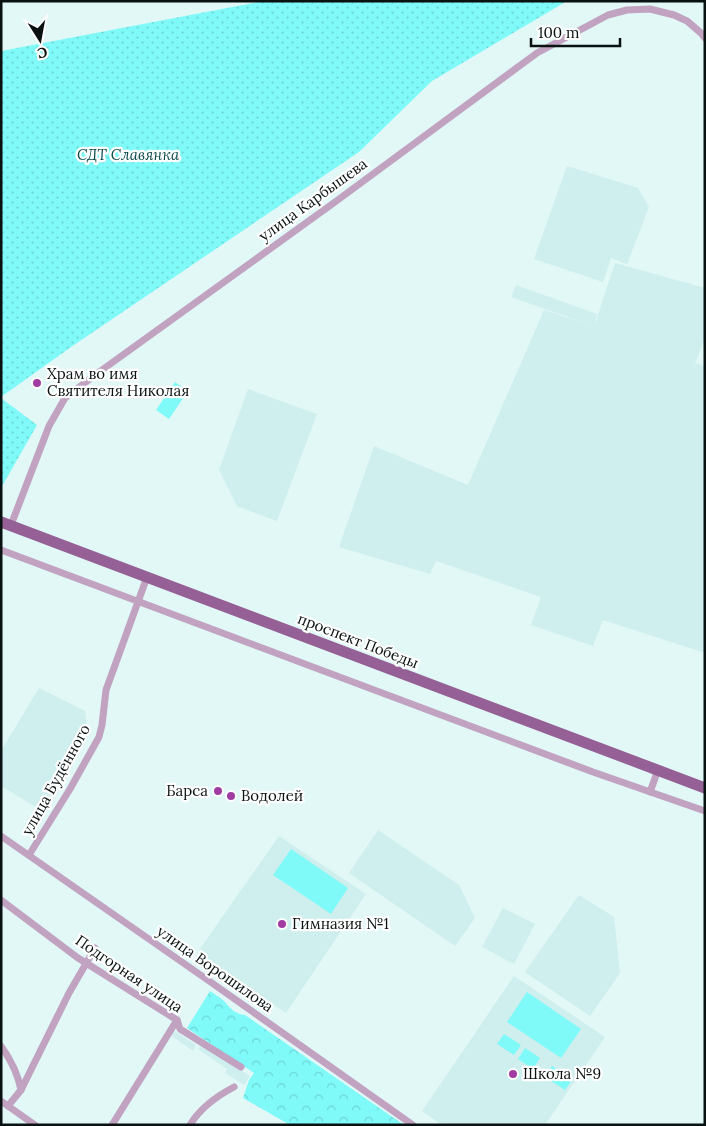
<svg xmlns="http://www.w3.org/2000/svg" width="706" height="1126" font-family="Lora,serif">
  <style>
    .built { fill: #cfeeee }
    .green { fill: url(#green-dots) }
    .forest { fill: url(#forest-crowns) }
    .pitch { fill: #7ffaf9 }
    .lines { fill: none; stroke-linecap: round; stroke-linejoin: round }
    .street { stroke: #c1a3c1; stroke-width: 7 }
    .primary { stroke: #956095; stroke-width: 11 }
    .poi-dot { fill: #a03ca2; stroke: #fff; stroke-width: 2 }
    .labels { text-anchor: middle; stroke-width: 4.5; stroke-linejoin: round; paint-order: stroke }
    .park-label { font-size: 15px; font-style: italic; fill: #0c4b4b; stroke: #fff }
    .street-label { font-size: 15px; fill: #091111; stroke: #fff }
    .poi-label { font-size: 15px; fill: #091111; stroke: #fff; text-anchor: start }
  </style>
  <defs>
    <pattern id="green-dots" width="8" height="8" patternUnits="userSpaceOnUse" patternTransform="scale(1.25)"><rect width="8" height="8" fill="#7ffaf9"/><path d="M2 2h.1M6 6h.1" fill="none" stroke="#6cd5d4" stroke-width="1.8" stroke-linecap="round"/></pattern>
    <pattern id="forest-crowns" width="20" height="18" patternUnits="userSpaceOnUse" patternTransform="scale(1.25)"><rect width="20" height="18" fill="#7ffaf9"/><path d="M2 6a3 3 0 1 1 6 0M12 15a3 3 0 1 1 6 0" fill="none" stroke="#6cd5d4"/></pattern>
  </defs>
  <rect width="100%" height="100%" fill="#e2f8f7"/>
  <g class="built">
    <path d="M567 166 638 188 649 207 627 264 611 258 603 282 534 259Z"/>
    <path d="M615 263 705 288V338L695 363 705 366V653L603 620 593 646 531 625 541 597 436 561 430 574 339 547 374 446 468 485 544 310 590 325 511 297 516 285 597 314 594 327Z"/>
    <path d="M248 389 317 414 277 521 237 506 219 470Z"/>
    <path d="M39 688 85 711 88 736 44 812 1 786V751Z"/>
    <path d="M378 830 459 885 475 918 455 946 349 873Z"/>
    <path d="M279 836 366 894 286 1013 197 953Z"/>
    <path d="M579 895 614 917 620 973 590 1016 525 972Z"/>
    <path d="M503 908 535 924 514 964 482 947Z"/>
    <path d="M514 976 605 1037 545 1125H442L422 1111Z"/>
    <path d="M173 1030 196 1045 193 1051 170 1035Z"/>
    <path d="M201 1045 250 1076 244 1085 225 1073 227 1069 198 1049Z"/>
  </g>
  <g class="green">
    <path d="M264 1H567L432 81 359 152 71 347 1 397V51Z"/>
    <path d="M1 398 37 425 1 488Z"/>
  </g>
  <path class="forest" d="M210 991C214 994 220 997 224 1001 231 1009 235 1014 245 1015L404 1125H290L243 1098 249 1080 254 1073 187 1028Z"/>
  <g class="pitch">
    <path d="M175 382 188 391 169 419 156 410Z"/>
    <path d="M291 849 348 888 331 914 273 875Z"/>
    <path d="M527 992 581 1029 561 1058 507 1022Z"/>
    <path d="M504 1034 521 1045 514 1055 497 1044Z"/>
    <path d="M525 1048 540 1058 533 1069 518 1059Z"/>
    <path d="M552 1066 572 1080 565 1090 545 1077Z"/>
  </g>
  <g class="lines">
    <g class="street">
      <path d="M11 525 49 426 65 398 95 375 335 202 537 53 608 15 627 10 650 9 674 15 687 21 701 33 705 38"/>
      <path d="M1 550 593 772 705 811"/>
      <path d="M650 792 658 770"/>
      <path d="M1 836 212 983 413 1125"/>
      <path d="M29 855 70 789 99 737 102 725 106 690 147 577"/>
      <path d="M1 900 78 958 177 1020 180 1029 241 1067"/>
      <path d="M1 1046C11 1060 18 1074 21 1090"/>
      <path d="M1 1101 35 1125"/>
      <path d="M8 1106 21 1090 69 993 95 948"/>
      <path d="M112 1125 177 1020"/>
      <path d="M190 1125C200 1108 217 1096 234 1087"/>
    </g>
    <path class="primary" d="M1 522 705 788"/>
  </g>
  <g class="poi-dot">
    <circle cx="37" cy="383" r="5"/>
    <circle cx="218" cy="791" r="5"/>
    <circle cx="231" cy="796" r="5"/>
    <circle cx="282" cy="924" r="5"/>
    <circle cx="513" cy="1074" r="5"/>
  </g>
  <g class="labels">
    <g class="park-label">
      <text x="128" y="160">СДТ Славянка</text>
    </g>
    <g class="street-label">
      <text transform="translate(313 200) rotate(-36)" y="5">улица Карбышева</text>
      <text transform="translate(358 641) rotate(21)" y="5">проспект Победы</text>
      <text transform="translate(56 780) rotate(-61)" y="5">улица Будённого</text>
      <text transform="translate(215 969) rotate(35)" y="5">улица Ворошилова</text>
      <text transform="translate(129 974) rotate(34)" y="5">Подгорная улица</text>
    </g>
    <g class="poi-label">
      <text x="47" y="379">Храм во имя<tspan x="47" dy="17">Святителя Николая</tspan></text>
      <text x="208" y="796" text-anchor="end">Барса</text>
      <text x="241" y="801">Водолей</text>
      <text x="292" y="929">Гимназия №1</text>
      <text x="523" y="1079">Школа №9</text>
    </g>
  </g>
  <rect width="706" height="1126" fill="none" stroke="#091111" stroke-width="5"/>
  <g transform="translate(40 40) rotate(169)" stroke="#ffffff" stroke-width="4" paint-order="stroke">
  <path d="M0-4L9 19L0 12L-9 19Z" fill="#091111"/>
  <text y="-8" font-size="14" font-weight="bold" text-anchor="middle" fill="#091111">С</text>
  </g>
  <path d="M531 38v8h89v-8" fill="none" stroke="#091111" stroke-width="2.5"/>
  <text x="538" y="38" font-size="15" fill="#091111" stroke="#ffffff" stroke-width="4" paint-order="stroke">100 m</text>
</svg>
